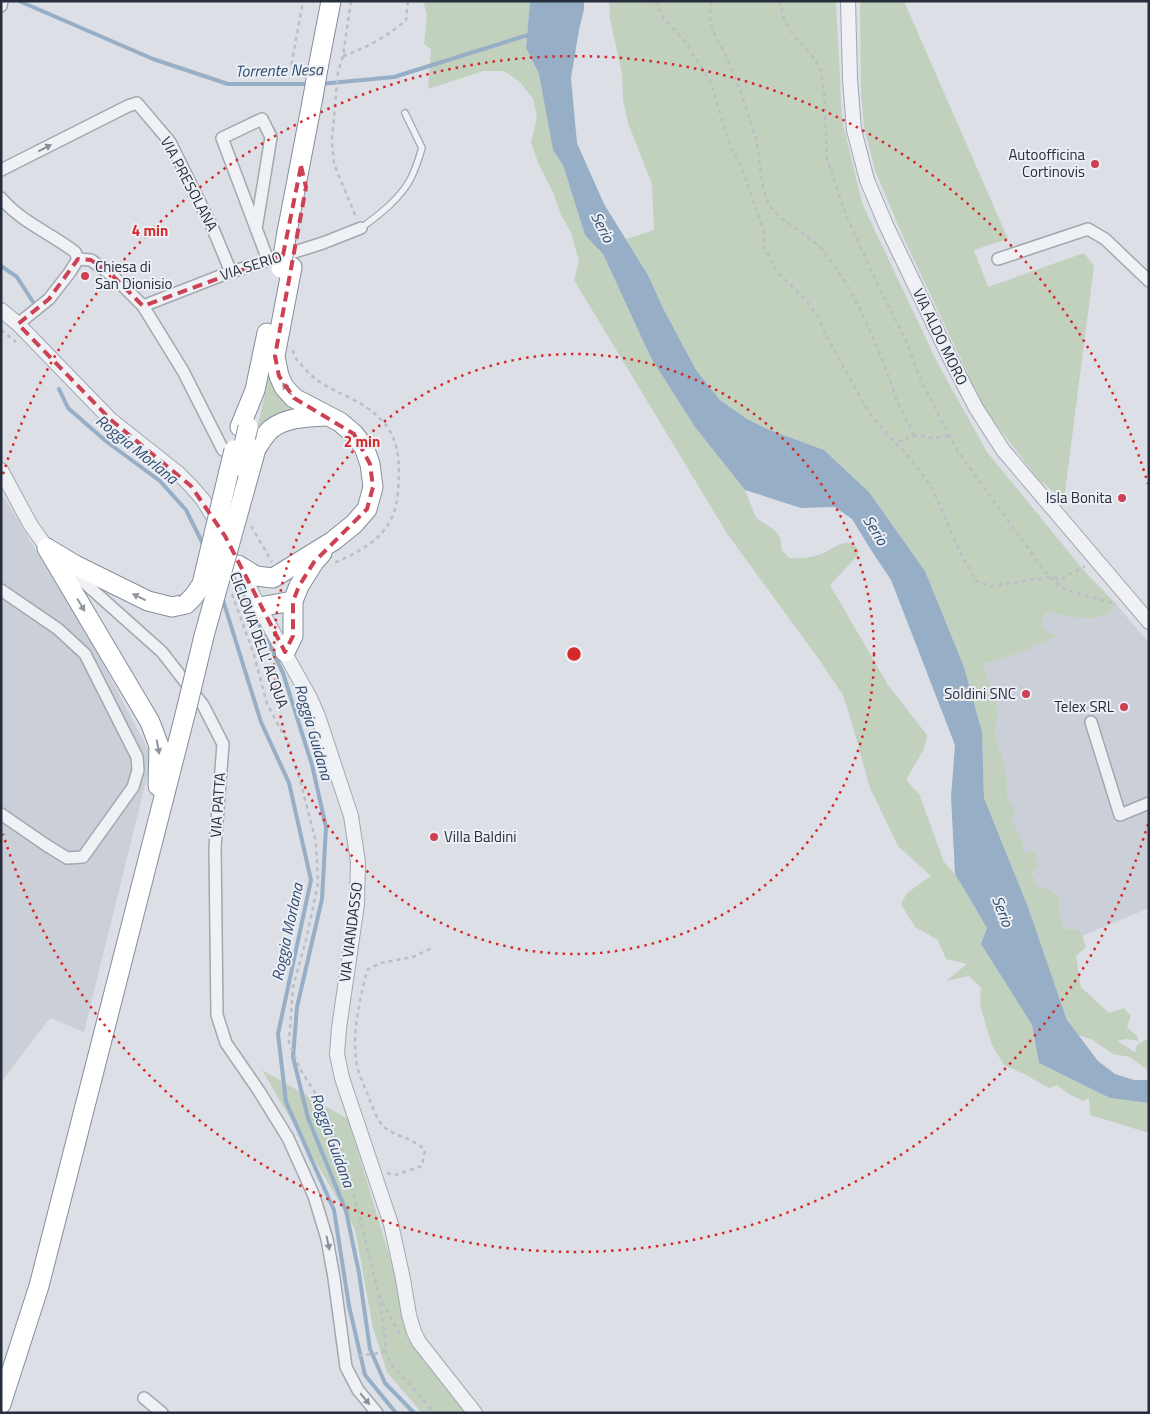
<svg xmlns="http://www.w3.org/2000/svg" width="1150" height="1414" font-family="'Titillium Web',sans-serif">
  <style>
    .built { fill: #cbcfd8 }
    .green { fill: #c2d0be }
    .water { fill: #97aec7 }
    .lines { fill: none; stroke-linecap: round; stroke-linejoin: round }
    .stream { stroke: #97aec7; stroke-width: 4 }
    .service-casing { stroke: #a2a7b0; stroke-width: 8 }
    .minor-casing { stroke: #a2a7b0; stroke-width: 14 }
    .tertiary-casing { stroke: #a2a7b0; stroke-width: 16 }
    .trunk-casing { stroke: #848e9d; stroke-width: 21 }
    .path { stroke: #bbbec5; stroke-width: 2.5; stroke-dasharray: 4 4; stroke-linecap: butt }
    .service { stroke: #eff1f5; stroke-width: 5.5 }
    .minor { stroke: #eff1f5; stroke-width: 11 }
    .tertiary { stroke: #eff1f5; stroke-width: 14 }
    .trunk { stroke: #fff; stroke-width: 19 }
    .trunk-bridge-casing { stroke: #848e9d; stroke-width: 21; stroke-linecap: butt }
    .trunk-bridge { stroke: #fff; stroke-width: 19 }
    .oneway { fill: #8a9099 }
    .oneway2 { fill: #92969e }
    .marked { fill: none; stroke: #cc4154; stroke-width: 4; stroke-dasharray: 10 6; stroke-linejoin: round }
    .ring { fill: none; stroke: #d62828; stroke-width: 2.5; stroke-dasharray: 2.5 5 }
    .poi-dot { fill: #cc4154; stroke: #eceff4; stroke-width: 2 }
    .labels { text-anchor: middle; stroke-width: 4; stroke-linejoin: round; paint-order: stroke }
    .poi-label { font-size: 15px; fill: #262e3d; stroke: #eceff4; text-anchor: end }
    .street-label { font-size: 15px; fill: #262e3d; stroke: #eceff4 }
    .water-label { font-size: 16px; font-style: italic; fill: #314c70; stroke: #eceff4 }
    .centre { fill: #d62828; stroke: #eceff4; stroke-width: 2.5 }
    .ring-label { font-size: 15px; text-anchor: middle; font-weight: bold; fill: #d62828; stroke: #eceff4; stroke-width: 4; stroke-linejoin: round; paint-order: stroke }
  </style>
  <rect width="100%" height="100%" fill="#dce0e6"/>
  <g class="built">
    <path d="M1 492 92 643 152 757 84 1032 50 1018 1 1082Z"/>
    <path d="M1116 604 1149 643V814H1147L1149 818V908L1082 936 1080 930 1065 929 1059 914V897L1050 890 1037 887 1032 871 1035 852 1023 854V844L1011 818 1016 812 1007 797V780L1004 764 995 734 998 710 983 664 1025 651 1057 636 1048 632 1041 625 1046 612 1085 619 1107 615Z"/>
  </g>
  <g class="green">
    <path d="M423 1H530L526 48 539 74 553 150 563 165 585 235 603 254 651 358 695 427 745 490 756 518 775 530 780 538 782 550 789 558C800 559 810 558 821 554 834 549 849 533 859 551L857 556 830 585 888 685 927 735 924 749 906 780 919 794 944 862 955 874 987 928 981 944 1032 1025 1039 1063 1110 1098 1149 1103V1133L1090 1115 1089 1098 1083 1101 1069 1094 1057 1085 1049 1088 1026 1075 1004 1065 992 1045 980 1005 981 988 969 976 946 981 967 964 946 959 938 940 915 927 901 904 907 893 931 876 898 846 870 788 853 727 843 695 818 658 728 535 574 280 579 261 571 233 561 215 553 192 539 165 531 143 537 117 533 99 519 81 504 71H483L428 89 431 49 424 44 427 15Z"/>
    <path d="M609 1H836L842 119 862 203 938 364 987 452 1086 573 1116 604 1107 615 1085 619 1046 612 1041 625 1048 632 1057 636 1025 651 983 664 998 710 995 734 1004 764 1007 780V797L1016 812 1011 818 1023 844V854L1035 851 1038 866 1032 872 1037 886 1050 890 1059 897V914L1065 929 1080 930 1086 947 1076 956 1081 987 1109 1013 1124 1008 1131 1016 1127 1027 1137 1036 1139 1041 1126 1039 1117 1041 1135 1052 1137 1045 1149 1038V1071L1130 1057 1113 1054 1091 1039 1077 1035 1067 1020 1028 907 984 798 982 732 964 667 925 571 869 492 824 450 767 429 747 419 720 400 696 370 663 308 648 275 626 239 654 230 652 184 628 123 623 100 622 74 610 19Z"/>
    <path d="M860 1H904L1008 239 974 250 988 287 1084 253 1094 266 1064 500 1039 480 998 427 976 408 968 374 904 239 875 170 864 127 861 93Z"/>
    <path d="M271 368 306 410 254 442Z"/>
    <path d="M262 1070 348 1119 393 1268 428 1347 484 1413H422L387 1372 373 1328 355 1229Z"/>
  </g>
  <path class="water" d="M530 1H584V9L579 30 571 78 577 143 604 204 648 275 663 308 696 370 720 400 747 419 767 429 824 450 869 492 925 571 964 667 982 732 984 798 1028 907 1067 1020 1098 1061 1115 1074 1134 1080H1149V1103L1110 1098 1039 1063 1032 1025 981 944 987 928 955 874 951 797 955 745 891 580 871 550 852 519 835 507 801 508 745 490 695 427 651 358 603 254 585 235 563 165 553 150 539 74 526 48Z"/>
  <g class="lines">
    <g class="stream">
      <path d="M19 1 153 59 228 84H311"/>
      <path d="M320 84 394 77 531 34"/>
      <path d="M1 266 17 277 33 302"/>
      <path d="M59 389 68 408 107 442 160 481 186 510 204 546"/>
      <path d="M237 579 283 673 312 765 326 827 322 899 297 1007 293 1057 308 1118 346 1211 359 1273 370 1349 385 1383 414 1413"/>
      <path d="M222 597 261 722 289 783 311 880 278 1034 286 1102 334 1210 349 1306 365 1375 396 1413"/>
    </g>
    <g class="service-casing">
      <path id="service" d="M361 228C379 215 401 198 411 178 416 168 419 158 422 148L405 113"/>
    </g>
    <g class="minor-casing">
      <g id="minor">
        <path d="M1 6 2 1"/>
        <path d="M1 170 128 106 137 103 170 142 213 229 231 272"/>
        <path d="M1 198C21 222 52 234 75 252L78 259"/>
        <path d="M256 229 271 137 262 119 222 138 268 260"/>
        <path d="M78 259 91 260 113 276 143 306 183 371 223 450"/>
        <path d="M998 259 1088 229 1105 239 1149 281"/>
        <path d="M143 306 225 274 323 243 361 228"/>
        <path d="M18 324 49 299 70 272 78 259"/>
        <path d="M69 569 162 652 203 705 223 744 215 847 217 1015 226 1043 259 1091 288 1138 314 1196 327 1239 334 1278 346 1367 358 1390 377 1413"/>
        <path d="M1 590 58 629 85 654 137 757 138 770 133 787 83 857 67 858 46 845 1 814"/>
        <path d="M1091 722 1120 815 1149 803"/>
        <path d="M144 1398 162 1413"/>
      </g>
    </g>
    <g class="tertiary-casing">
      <g id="tertiary">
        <path d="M848 1 850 79 854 130 867 180 886 225 949 356 976 408 1003 450 1149 622"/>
        <path d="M1 310 18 324 111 420 178 473 191 486 203 500 219 526"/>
        <path d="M1 470 30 524 47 548"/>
        <path d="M238 565 259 607 310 698 318 716 351 816 358 862 357 904 339 1028 337 1054 342 1078 391 1224 403 1279 409 1315 414 1332 419 1342 475 1413"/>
      </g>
    </g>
    <g class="trunk-casing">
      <g id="trunk">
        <path d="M318 68 331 1"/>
        <path d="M287 232 313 97"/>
        <path d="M240 427 255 390 267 333"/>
        <path d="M256 449C260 443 265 434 271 429 287 417 307 417 326 416"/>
        <path d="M47 548 150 722 159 746 158 786"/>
        <path d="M50 550 75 565 148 601 172 607 186 604"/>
        <path d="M238 565 256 576 273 578 333 541 354 524 367 509 373 487 370 464 364 447 354 434 340 422 294 398 284 387 279 376 275 356 292 267"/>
        <path d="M259 607 293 601"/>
        <path d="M285 652 293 636V601L299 586 314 562 322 553"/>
        <path d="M1 1404 39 1286 186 711"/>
      </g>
    </g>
    <g class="path">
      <path d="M351 1 343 56 338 72 332 139 334 164 356 217"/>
      <path d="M655 1 664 19 683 39 710 81 730 145 743 171 764 232 763 245 777 272 804 298 818 317 830 343 870 414 891 439 905 452 920 471 933 490 960 552 976 581 991 586 1049 577 1061 579 1085 566"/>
      <path d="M711 1C707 29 716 35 727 58 737 81 748 111 755 136 761 159 759 184 770 206 779 221 812 236 824 252 858 295 878 347 896 398 901 411 909 422 913 436L901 441 892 439"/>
      <path d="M779 1 784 19 794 36 812 56 820 69 824 90 827 159 846 215 875 279 906 341 922 383 957 450 1049 577 1066 590 1116 604"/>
      <path d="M343 56C363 50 391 34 406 20L408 1"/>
      <path d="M302 75 291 67 303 1"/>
      <path d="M1 330 16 342"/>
      <path d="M293 350C294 358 299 362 304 368 319 385 333 389 352 399 395 421 402 446 398 492 395 533 368 548 334 563"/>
      <path d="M913 436 920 435 932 438 950 436"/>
      <path d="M251 526 272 562"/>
      <path d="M232 594 254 655 267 704 288 743 301 784 316 842 318 883 307 936 293 987 289 1042 300 1069 327 1112 346 1163 378 1291 386 1343 385 1350 381 1353 355 1356"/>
      <path d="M387 1173 395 1175 422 1166 425 1150C414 1139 398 1137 385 1128 377 1121 373 1108 369 1098 365 1087 359 1076 357 1065 351 1034 360 1000 367 970L380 963 413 957 434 947"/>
      <path d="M379 1295 401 1337"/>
      <path d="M385 1350 391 1364 435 1413"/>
    </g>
    <use href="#service" class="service"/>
    <use href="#minor" class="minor"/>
    <use href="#tertiary" class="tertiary"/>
    <use href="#trunk" class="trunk"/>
    <g class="trunk-bridge-casing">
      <g id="trunk-bridge">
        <path d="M313 97 318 68"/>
        <path d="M281 268 287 232"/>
        <path d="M239 466 248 427"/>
        <path d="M186 604 194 596 202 584 234 450"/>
        <path d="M186 711 204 636 256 449"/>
      </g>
    </g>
    <use href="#trunk-bridge" class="trunk-bridge"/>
  </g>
  <defs><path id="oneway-solid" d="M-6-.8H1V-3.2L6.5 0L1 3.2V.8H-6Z" transform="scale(1.25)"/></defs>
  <g class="oneway">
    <use href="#oneway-solid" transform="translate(45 148) rotate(-27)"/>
    <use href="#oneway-solid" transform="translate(328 1243) rotate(78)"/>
    <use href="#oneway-solid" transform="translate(365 1399) rotate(50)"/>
  </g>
  <g class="oneway2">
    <use href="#oneway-solid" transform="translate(287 389) rotate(-127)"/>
    <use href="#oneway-solid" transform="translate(139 597) rotate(-154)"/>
    <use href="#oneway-solid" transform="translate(81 605) rotate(59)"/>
    <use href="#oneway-solid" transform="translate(158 747) rotate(80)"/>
  </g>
  <path class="marked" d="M301 166 306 187 275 356 279 376 294 398 354 434 370 464 373 487 367 509 314 562 299 586 293 601V636L285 652 225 536 191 486 111 420 18 324 49 299 78 259 91 260 113 276 143 306 283 255Z"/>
  <g class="ring">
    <circle cx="574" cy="654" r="300"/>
    <path d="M1148 824A599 599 0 0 1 3 834M3 474A599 599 0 0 1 1148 484"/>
  </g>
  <g class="poi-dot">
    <circle cx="1095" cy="164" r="5"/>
    <circle cx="85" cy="276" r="5"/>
    <circle cx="1122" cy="498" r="5"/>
    <circle cx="1026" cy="694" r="5"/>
    <circle cx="1124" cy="707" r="5"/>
    <circle cx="434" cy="837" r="5"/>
  </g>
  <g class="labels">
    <g class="poi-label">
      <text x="1085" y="160">Autoofficina<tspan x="1085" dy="17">Cortinovis</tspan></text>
      <text x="95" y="272" text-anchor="start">Chiesa di<tspan x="95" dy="17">San Dionisio</tspan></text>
      <text x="1112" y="503">Isla Bonita</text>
      <text x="1016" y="699">Soldini SNC</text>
      <text x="1114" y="712">Telex SRL</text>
      <text x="444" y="842" text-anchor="start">Villa Baldini</text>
    </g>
    <g class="street-label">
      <text transform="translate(189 184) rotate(62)" y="5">VIA PRESOLANA</text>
      <text transform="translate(251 266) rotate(-18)" y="5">VIA SERIO</text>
      <text transform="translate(940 337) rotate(64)" y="5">VIA ALDO MORO</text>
      <text transform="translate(259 640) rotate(70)" y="5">CICLOVIA DELL' ACQUA</text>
      <text transform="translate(218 805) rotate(-86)" y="5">VIA PATTA</text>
      <text transform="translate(351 932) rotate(-83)" y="5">VIA VIANDASSO</text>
    </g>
    <g class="water-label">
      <text transform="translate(279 70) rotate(-1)" y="6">Torrente Nesa</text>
      <text transform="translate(603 227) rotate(63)" y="6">Serio</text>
      <text transform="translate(137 449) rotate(39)" y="6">Roggia Morlana</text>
      <text transform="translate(876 530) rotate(58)" y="6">Serio</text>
      <text transform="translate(314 732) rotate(74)" y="6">Roggia Guidana</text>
      <text transform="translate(1003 911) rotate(69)" y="6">Serio</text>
      <text transform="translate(287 932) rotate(-78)" y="6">Roggia Morlana</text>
      <text transform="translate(333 1140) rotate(70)" y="6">Roggia Guidana</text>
    </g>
  </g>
  <circle cx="574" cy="654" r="8" class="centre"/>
  <g class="ring-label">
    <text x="150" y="236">4 min</text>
    <text x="362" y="447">2 min</text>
  </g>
  <rect width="1150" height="1414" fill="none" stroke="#262e3d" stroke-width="5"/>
</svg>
